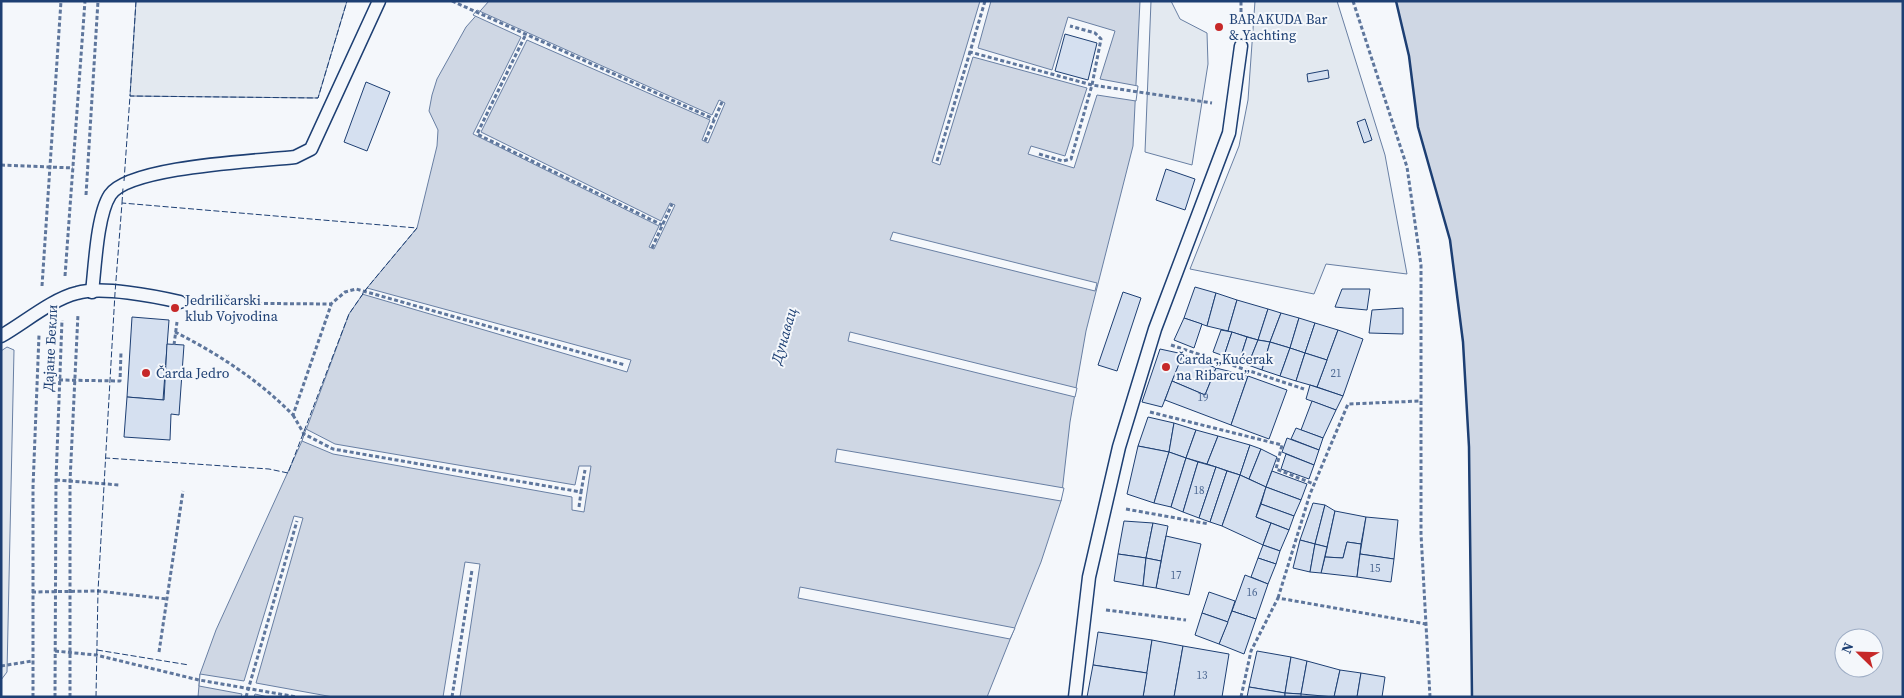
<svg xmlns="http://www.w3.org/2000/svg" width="1904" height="698" font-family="'Source Serif 4',serif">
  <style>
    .green { fill: #e3e9f0; stroke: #687fa3 }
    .water { fill: #cfd7e4; stroke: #687fa3; fill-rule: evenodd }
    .pier { fill: #f4f7fb; stroke: #687fa3 }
    .building { fill: #d5e0f0; stroke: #1d3f73 }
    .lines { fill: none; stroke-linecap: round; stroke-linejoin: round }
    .service-casing { stroke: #1d3f73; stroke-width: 15 }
    .path { stroke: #5e769c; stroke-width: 3; stroke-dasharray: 4 2.5; stroke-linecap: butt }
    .service { stroke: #f4f7fb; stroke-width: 12 }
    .fence { stroke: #1d3f73; stroke-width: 1; stroke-dasharray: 6 2.5; stroke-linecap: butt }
    .wall { stroke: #1d3f73; stroke-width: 2.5 }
    .poi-dot { fill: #c62828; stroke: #f4f7fb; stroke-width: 2 }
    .labels { text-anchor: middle; stroke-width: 4; stroke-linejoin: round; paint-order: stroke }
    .number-label { font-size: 11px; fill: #4b6792 }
    .poi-label { font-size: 14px; fill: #1d3f73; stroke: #f4f7fb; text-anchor: start }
    .street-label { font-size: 14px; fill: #1d3f73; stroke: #f4f7fb }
    .water-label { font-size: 15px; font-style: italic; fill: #1d3f73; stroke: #f4f7fb }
  </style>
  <rect width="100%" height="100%" fill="#f4f7fb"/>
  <g class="green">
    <path d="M136 1H347L318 98 130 96Z"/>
    <path d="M1151 1H1171L1180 19 1207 33 1208 64 1192 165 1145 152Z"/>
    <path d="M1255 1H1337L1385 155 1407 274 1326 264 1314 294 1190 269 1239 146 1248 100Z"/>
    <path d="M7 347 14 350 7 672 1 680V351Z"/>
  </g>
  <g class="water">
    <path d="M489 1H1140L1133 146 1086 331 1070 422 1061 501 1041 562 987 697H198L200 674 216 630 302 441 349 314 367 288 417 228 437 146 438 130 429 111 432 95 437 79 466 27Z"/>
    <path d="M1396 1H1903V697H1472L1469 447 1463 342 1450 240 1418 127 1409 56ZM1844 638H1874V668H1844Z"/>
  </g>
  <g class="pier">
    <path d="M980 1H991L978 48 1052 70 1068 17 1115 31 1100 79 1138 86 1136 101 1097 95 1074 168 1028 154 1031 146 1065 156 1087 88 973 57 940 165 932 162Z"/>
    <path d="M477 10 712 115 719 100 725 103 708 143 702 140 710 120 527 40 481 132 661 221 670 203 675 205 654 249 649 247 659 226 473 134 521 37 473 15Z"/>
    <path d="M893 232 1097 283 1095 291 890 240Z"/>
    <path d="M367 288 631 360 627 372 362 294Z"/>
    <path d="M850 332 1077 388 1075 397 848 341Z"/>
    <path d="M306 429 335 444 575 485 579 466H591L584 512 572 510V497L333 454 302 441Z"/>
    <path d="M837 449 1064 488 1061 501 835 462Z"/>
    <path d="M294 516 303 518 256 683 333 697H268L255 694 254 697H241L242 694 199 686 200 674 244 681Z"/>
    <path d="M465 562 480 564 460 697H443Z"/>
    <path d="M800 587 1015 628 1010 639 798 598Z"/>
  </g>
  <g class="building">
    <path d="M1065 34 1097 43 1088 80 1055 71Z"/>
    <path d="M1328 70 1329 78 1308 82 1307 74Z"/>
    <path d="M366 82 390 92 367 151 344 142Z"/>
    <path d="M1365 119 1372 140 1364 143 1357 122Z"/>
    <path d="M1166 169 1195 179 1185 210 1156 200Z"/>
    <path d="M1195 287 1216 293 1207 326 1184 318Z"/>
    <path d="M1342 289H1370L1367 310 1335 307Z"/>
    <path d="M1123 292 1141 298 1117 371 1098 365Z"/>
    <path d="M1216 293 1237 300 1228 331 1207 326Z"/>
    <path d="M1237 300 1268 309 1258 340 1228 331Z"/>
    <path d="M1403 308V334L1369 333 1372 310Z"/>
    <path d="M1268 309 1281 313 1270 342 1258 340Z"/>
    <path d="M1281 313 1299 318 1290 348 1270 342Z"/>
    <path d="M132 317 169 320 163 400 127 397Z"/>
    <path d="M1184 318 1202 324 1194 348 1174 340Z"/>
    <path d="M1299 318 1315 323 1305 353 1290 348Z"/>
    <path d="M1315 323 1338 330 1327 360 1305 353Z"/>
    <path d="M1221 330 1232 332 1224 356 1213 352Z"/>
    <path d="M1338 330 1363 339 1343 396 1317 387Z"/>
    <path d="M1232 332 1247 337 1239 362 1224 356Z"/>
    <path d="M1247 337 1258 340 1248 365 1239 362Z"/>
    <path d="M1258 340 1270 342 1262 370 1248 365Z"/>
    <path d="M1270 342 1290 348 1280 376 1262 370Z"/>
    <path d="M167 344 184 345 179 415 171 414 170 440 124 437 127 397 164 400Z"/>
    <path d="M1290 348 1305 353 1296 381 1280 376Z"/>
    <path d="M1160 349 1183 354 1162 407 1142 402Z"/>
    <path d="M1305 353 1327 360 1317 387 1296 381Z"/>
    <path d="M1183 354 1216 368 1205 395 1172 381Z"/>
    <path d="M1216 368 1248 376 1231 425 1165 400 1172 381 1205 395Z"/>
    <path d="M1248 376 1287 390 1269 439 1231 425Z"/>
    <path d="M1310 385 1343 396 1336 410 1306 399Z"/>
    <path d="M1312 401 1336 410 1323 438 1301 430Z"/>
    <path d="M1148 417 1174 423 1169 452 1138 446Z"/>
    <path d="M1174 423 1196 430 1186 458 1169 452Z"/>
    <path d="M1296 428 1323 438 1319 450 1291 439Z"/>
    <path d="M1196 430 1218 436 1207 464 1186 458Z"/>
    <path d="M1218 436 1250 445 1240 475 1207 464Z"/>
    <path d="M1287 438 1319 450 1314 465 1282 452Z"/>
    <path d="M1250 445 1261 449 1249 479 1240 475Z"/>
    <path d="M1138 446 1169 452 1154 503 1127 494Z"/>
    <path d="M1261 449 1277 457 1266 487 1249 479Z"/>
    <path d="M1169 452 1186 458 1171 507 1154 503Z"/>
    <path d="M1286 454 1314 465 1309 479 1281 469Z"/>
    <path d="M1186 458 1198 462 1183 512 1171 507Z"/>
    <path d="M1198 462 1216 467 1199 518 1183 512Z"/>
    <path d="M1216 467 1227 471 1210 522 1199 518Z"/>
    <path d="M1227 471 1240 475 1222 526 1210 522Z"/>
    <path d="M1272 471 1307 484 1301 500 1266 487Z"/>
    <path d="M1240 475 1266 487 1256 517 1271 523 1263 545 1222 526Z"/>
    <path d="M1266 487 1301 500 1294 516 1261 504Z"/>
    <path d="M1313 503 1325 505 1315 544 1300 540Z"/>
    <path d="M1261 504 1294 516 1289 530 1256 517Z"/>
    <path d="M1325 505 1335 511 1327 547 1315 544Z"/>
    <path d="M1335 511 1366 517 1361 544 1347 542 1343 558 1325 557Z"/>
    <path d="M1366 517 1398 520 1394 559 1360 554Z"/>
    <path d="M1124 521 1153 523 1146 558 1118 554Z"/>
    <path d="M1153 523 1168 526 1161 561 1146 558Z"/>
    <path d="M1271 523 1289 530 1280 551 1263 545Z"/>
    <path d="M1166 536 1201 544 1189 595 1156 588Z"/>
    <path d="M1300 540 1315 544 1310 572 1293 568Z"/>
    <path d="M1347 542 1361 544 1357 577 1321 573 1325 557 1343 558Z"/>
    <path d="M1315 544 1327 547 1321 573 1310 572Z"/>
    <path d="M1263 545 1280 551 1276 564 1258 558Z"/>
    <path d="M1118 554 1146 558 1143 586 1114 581Z"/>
    <path d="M1360 554 1394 559 1391 582 1357 577Z"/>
    <path d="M1146 558 1161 561 1156 588 1143 586Z"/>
    <path d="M1258 558 1276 564 1268 584 1251 577Z"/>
    <path d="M1245 575 1268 584 1256 619 1232 611Z"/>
    <path d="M1209 592 1235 601 1228 622 1202 613Z"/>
    <path d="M1232 611 1256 619 1244 654 1219 644Z"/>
    <path d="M1202 613 1228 622 1219 644 1195 635Z"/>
    <path d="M1098 632 1152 640 1147 673 1093 665Z"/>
    <path d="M1152 640 1183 646 1174 697H1143Z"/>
    <path d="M1183 646 1229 654 1222 697H1174Z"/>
    <path d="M1257 651 1291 657 1285 693 1249 687Z"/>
    <path d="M1291 657 1307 661 1301 694 1285 693Z"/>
    <path d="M1307 661 1340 670 1334 697 1301 694Z"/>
    <path d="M1093 665 1147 673 1143 697H1087Z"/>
    <path d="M1340 670 1361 673 1357 697H1334Z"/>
    <path d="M1361 673 1385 677 1382 697H1357Z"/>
    <path d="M1249 687 1285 693V697H1247Z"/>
    <path d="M1285 693 1301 694V697H1285Z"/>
  </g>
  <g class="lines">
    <g class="service-casing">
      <g id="service">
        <path d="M92 292C95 267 97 215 110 195 129 166 260 161 295 157L311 149 379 1"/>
        <path d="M1 336C24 323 52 299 77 293 102 286 154 296 180 302"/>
        <path d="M1075 697 1089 577 1119 447 1155 329 1229 133 1241 46"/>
      </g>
    </g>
    <g class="path">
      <path d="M452 1 714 119"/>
      <path d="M985 1 970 52 1092 85 1212 103"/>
      <path d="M1353 1 1407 167 1421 265V534L1430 697"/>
      <path d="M1241 25V1"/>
      <path d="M525 36 477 134 662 225"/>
      <path d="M705 141 722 102"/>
      <path d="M1039 154 1063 161 1071 159 1092 85 1101 39 1095 33 1070 26"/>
      <path d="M937 161 970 52"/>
      <path d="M1 165 73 168"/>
      <path d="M86 195 98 1"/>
      <path d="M652 248 672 204"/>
      <path d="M65 276 85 1"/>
      <path d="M42 286 61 1"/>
      <path d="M199 303 331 304 345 292 356 289 625 365"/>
      <path d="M175 332C217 353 260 381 293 415L331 305"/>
      <path d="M174 345 177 322"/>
      <path d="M1171 345 1304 389"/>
      <path d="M59 380 120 381 121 352"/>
      <path d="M1150 412 1282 445 1276 469 1314 484"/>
      <path d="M293 415 304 434 333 449 581 492 585 470"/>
      <path d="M56 480 119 485"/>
      <path d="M579 507 581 492"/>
      <path d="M1126 509 1209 524"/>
      <path d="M32 592 98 591 167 599"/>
      <path d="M1278 598 1310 494 1348 404 1421 401"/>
      <path d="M1106 610 1186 620"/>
      <path d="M55 651 96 655 199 680 297 697"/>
      <path d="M159 652 183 491"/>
      <path d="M1 666 32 661"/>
      <path d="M33 697V487L39 335"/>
      <path d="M55 697 56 480 62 320"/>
      <path d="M70 697V481L78 314"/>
      <path d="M246 697 297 521"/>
      <path d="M452 697 472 570"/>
      <path d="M1241 697 1251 651 1278 598 1426 624"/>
    </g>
    <use href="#service" class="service"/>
    <g class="fence">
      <path d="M136 1 130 96 318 98 347 1"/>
      <path d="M124 181 130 96"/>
      <path d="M122 203 123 188"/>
      <path d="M97 650 189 665"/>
      <path d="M96 697 98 591 115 293 122 203 417 228 367 288 349 314 288 473 269 469 106 458"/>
    </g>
    <path class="wall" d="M1396 1 1409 56 1418 127 1450 240 1463 342 1469 447 1472 697"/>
  </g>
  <g class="poi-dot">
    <circle cx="1219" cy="27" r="5"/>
    <circle cx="175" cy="308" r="5"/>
    <circle cx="1166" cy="367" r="5"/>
    <circle cx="146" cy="373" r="5"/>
  </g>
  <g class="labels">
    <g class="number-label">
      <text x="1336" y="377">21</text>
      <text x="1203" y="401">19</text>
      <text x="1199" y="494">18</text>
      <text x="1375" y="572">15</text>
      <text x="1176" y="579">17</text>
      <text x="1252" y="596">16</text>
      <text x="1202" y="679">13</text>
    </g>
    <g class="poi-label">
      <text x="1229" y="24">BARAKUDA Bar<tspan x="1229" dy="16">&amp; Yachting</tspan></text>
      <text x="185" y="305">Jedriličarski<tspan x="185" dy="16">klub Vojvodina</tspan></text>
      <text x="1176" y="364">Čarda „Kućerak<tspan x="1176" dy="16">na Ribarcu”</tspan></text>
      <text x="156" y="378">Čarda Jedro</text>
    </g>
    <g class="street-label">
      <text transform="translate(50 348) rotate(-87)" y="5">Дајане Бекли</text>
    </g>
    <g class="water-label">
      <text transform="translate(784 336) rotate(-74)" y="5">Дунавац</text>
    </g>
  </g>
  <rect width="1904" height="698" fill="none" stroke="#1d3f73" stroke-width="5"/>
  <g transform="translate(1859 653) rotate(293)"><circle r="24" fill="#f4f7fb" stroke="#9eadc5"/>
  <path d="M0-4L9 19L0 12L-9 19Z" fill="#c62828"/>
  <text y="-8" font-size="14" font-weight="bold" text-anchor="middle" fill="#1d3f73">N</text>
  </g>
</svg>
